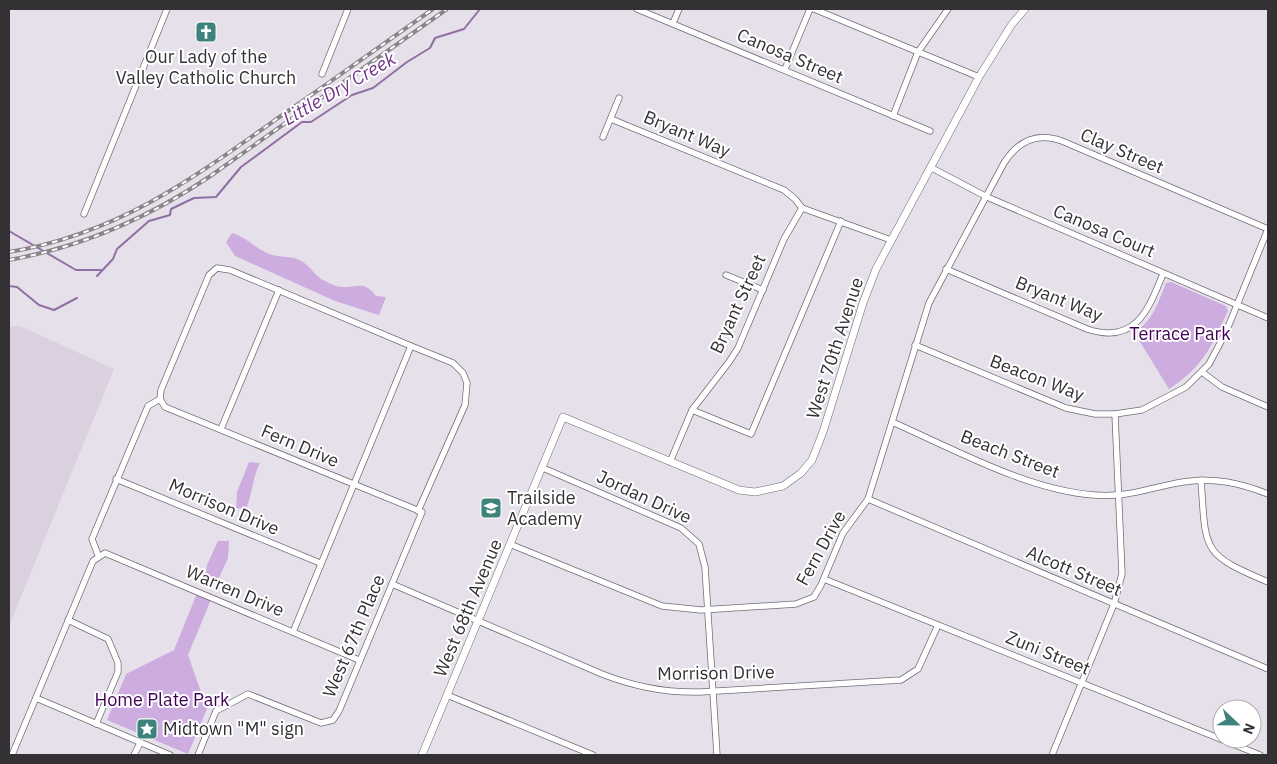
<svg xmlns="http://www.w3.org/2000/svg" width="1277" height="764" font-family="'IBM Plex Sans',sans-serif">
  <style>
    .built { fill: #dad0e0 }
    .green { fill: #cdacdf }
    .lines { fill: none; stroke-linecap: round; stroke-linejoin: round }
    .stream { stroke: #906fa2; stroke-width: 2 }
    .minor-casing { stroke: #716c74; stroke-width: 7 }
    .tertiary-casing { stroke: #716c74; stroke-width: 8 }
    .minor { stroke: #fff; stroke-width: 5.5 }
    .tertiary { stroke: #fff; stroke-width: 7 }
    .rail-casing { stroke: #89858b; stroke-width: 4 }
    .rail { stroke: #fff; stroke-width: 2; stroke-dasharray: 5.5; stroke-linecap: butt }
    .labels { text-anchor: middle; stroke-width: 4; stroke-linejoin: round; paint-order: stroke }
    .street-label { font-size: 18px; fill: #343135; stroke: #fff }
    .poi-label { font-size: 18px; fill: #343135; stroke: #fff; text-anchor: start }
    .park-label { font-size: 18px; fill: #420059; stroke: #fff }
    .water-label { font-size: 19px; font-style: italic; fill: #71378c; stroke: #fff }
  </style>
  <rect width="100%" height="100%" fill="#e6e0ea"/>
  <path class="built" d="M20 326 114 369 9 626V327Z"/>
  <g class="green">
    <path d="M232 233C246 237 255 248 269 254 280 258 293 255 303 262 312 268 316 278 327 282 331 284 337 287 342 287 359 288 363 280 376 296L386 297 379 315 335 301 235 256 226 242Z"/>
    <path d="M1171 282 1226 306 1228 311C1211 347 1204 366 1169 389L1134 332C1153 322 1158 302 1166 283Z"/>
    <path d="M249 462 260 463C252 478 253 493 246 509L236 508 237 492Z"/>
    <path d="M218 541H229L228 558 219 578H205L207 565Z"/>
    <path d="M198 591 212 597 188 655 207 709 188 754 107 720 126 674 174 650Z"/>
  </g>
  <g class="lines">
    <g class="stream">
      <path d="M9 231 76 270H101"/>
      <path d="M97 276 113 259 117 249 149 221 170 215 171 209 194 198 216 197 241 167 302 122H311L352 95 373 88 407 62 430 48 435 38 464 29 480 9"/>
      <path d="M9 286 17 287 39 305 54 310 77 298"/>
    </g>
    <g class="minor-casing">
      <g id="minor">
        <path d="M637 9 930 131"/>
        <path d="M814 9 979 77"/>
        <path d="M673 23 679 9"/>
        <path d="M785 69 810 9"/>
        <path d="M322 74 348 9"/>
        <path d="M893 116 918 52 948 9"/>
        <path d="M611 119 784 190 795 199 802 208"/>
        <path d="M603 137 619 98"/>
        <path d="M930 167 987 197 1268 318"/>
        <path d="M802 208 891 240"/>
        <path d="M84 214 167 9"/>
        <path d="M946 269 1087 329C1135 345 1148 311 1163 274"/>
        <path d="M726 275 763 290"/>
        <path d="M915 345 1066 408 1095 414H1115L1142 410 1186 387 1209 364 1226 332 1268 229"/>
        <path d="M411 346 453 363 463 373 467 383 465 405 418 511"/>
        <path d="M1202 372 1222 387 1268 407"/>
        <path d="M160 399 161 390 209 275 217 268 230 270 411 346 293 632"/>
        <path d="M692 410 751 434 841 221"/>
        <path d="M892 422C954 449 1027 490 1094 495 1129 498 1151 487 1183 482 1214 477 1240 483 1268 494"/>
        <path d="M221 429 279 290"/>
        <path d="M670 462 692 410 729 362 738 348 784 239 802 208"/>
        <path d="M543 468 681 528 699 544 705 567 717 755"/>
        <path d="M116 479 320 563"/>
        <path d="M1201 480C1206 551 1201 554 1268 582"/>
        <path d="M868 499 1268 669"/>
        <path d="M512 545 662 606 701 610 796 604 814 597 821 585 843 533 868 499 929 303 1004 163C1018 141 1037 132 1062 141L1268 229"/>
        <path d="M98 555 92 539 148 406 160 399 165 407 422 512 339 711 333 720 321 723 248 694 216 711 198 755"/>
        <path d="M824 579 1260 755"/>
        <path d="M392 584 602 674C635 687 665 693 700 692L901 680 918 669 938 625"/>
        <path d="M68 620 108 639 118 663V672L96 724"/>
        <path d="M447 695 593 755"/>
        <path d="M36 698 170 755"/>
        <path d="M12 755 93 561 105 553 359 660"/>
        <path d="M134 755 140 743"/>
        <path d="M1052 755 1114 604 1122 574 1115 414"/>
      </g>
    </g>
    <g class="tertiary-casing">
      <path id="tertiary" d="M422 755 563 417 739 490 755 492 783 486 801 473 812 460 823 432 863 303 876 269 979 77 1012 24 1025 9"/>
    </g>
    <use href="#minor" class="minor"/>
    <use href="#tertiary" class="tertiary"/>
    <g class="rail-casing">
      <g id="rail">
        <path d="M9 252C117 234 191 180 278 118 330 82 382 45 433 9"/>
        <path d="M9 260C82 247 148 218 209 177L447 9"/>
      </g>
    </g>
    <use href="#rail" class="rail"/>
  </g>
  <defs>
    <g id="church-square" transform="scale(1.125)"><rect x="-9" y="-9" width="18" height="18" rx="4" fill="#3d837b" stroke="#fff"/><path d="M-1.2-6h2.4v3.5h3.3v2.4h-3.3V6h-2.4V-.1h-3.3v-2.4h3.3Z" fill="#fff"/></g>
    <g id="school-square" transform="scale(1.125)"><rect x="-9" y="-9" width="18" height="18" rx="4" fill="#3d837b" stroke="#fff"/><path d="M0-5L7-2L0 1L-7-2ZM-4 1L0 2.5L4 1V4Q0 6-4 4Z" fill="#fff"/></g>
    <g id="sight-square" transform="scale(1.125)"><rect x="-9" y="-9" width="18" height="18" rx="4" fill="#3d837b" stroke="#fff"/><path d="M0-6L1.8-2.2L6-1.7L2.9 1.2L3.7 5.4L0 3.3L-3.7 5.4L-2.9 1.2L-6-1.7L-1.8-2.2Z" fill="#fff"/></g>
  </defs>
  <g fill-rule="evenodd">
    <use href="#church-square" x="206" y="32"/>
    <use href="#school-square" x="491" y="508"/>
    <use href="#sight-square" x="147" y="729"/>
  </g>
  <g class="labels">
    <g class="street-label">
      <text transform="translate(790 56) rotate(23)" y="6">Canosa Street</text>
      <text transform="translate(687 134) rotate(23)" y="6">Bryant Way</text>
      <text transform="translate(1122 151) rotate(23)" y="6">Clay Street</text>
      <text transform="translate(1104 231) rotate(23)" y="6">Canosa Court</text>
      <text transform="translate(1059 299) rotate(22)" y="6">Bryant Way</text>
      <text transform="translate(738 304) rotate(-65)" y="6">Bryant Street</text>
      <text transform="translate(835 348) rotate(-72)" y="6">West 70th Avenue</text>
      <text transform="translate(1037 378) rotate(21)" y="6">Beacon Way</text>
      <text transform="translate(300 446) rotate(23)" y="6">Fern Drive</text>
      <text transform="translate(1010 454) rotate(21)" y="6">Beach Street</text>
      <text transform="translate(644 497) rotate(25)" y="6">Jordan Drive</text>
      <text transform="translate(224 507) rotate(23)" y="6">Morrison Drive</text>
      <text transform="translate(821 548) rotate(-61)" y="6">Fern Drive</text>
      <text transform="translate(1074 571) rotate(23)" y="6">Alcott Street</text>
      <text transform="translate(235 591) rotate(23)" y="6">Warren Drive</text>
      <text transform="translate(468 608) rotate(-67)" y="6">West 68th Avenue</text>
      <text transform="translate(354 636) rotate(-67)" y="6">West 67th Place</text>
      <text transform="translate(1048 653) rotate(22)" y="6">Zuni Street</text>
      <text transform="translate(716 673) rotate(-1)" y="6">Morrison Drive</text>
    </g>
    <g class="poi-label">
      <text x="206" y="63" text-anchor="middle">Our Lady of the<tspan x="206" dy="21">Valley Catholic Church</tspan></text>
      <text x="507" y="504">Trailside<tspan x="507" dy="21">Academy</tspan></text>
      <text x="163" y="735">Midtown "M" sign</text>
    </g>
    <g class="park-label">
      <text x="1180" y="340">Terrace Park</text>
      <text x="162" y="706">Home Plate Park</text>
    </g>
    <g class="water-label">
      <text transform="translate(339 88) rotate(-30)" y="7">Little Dry Creek</text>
    </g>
  </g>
  <rect width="1277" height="764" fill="none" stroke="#343135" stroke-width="20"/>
  <g transform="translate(1237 724) rotate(112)"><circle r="24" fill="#ffffff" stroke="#aeadae"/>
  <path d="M0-4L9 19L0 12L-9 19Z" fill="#3d837b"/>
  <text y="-8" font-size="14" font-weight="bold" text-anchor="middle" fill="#343135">N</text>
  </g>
</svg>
